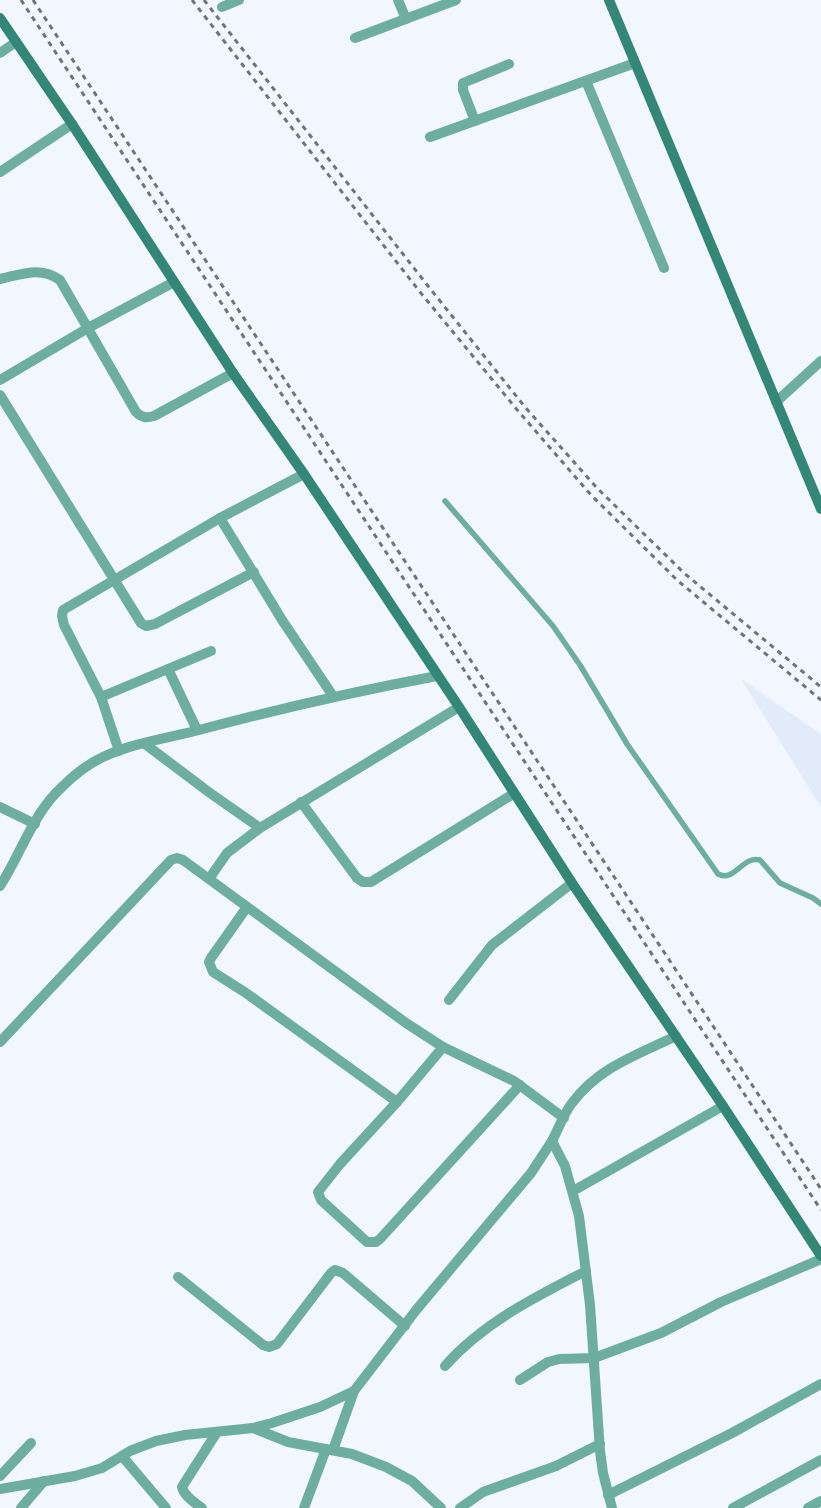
<svg xmlns="http://www.w3.org/2000/svg" width="821" height="1508" font-family="'Golos Text',sans-serif">
  <style>
    .built { fill: #e2ebfa }
    .lines { fill: none; stroke-linecap: round; stroke-linejoin: round }
    .lane { stroke: #6eaea1; stroke-width: 5.5 }
    .street { stroke: #6eaea1; stroke-width: 10 }
    .secondary { stroke: #338678; stroke-width: 10 }
    .rail { stroke: #707378; stroke-width: 3; stroke-dasharray: 5 5; stroke-linecap: butt }
  </style>
  <rect width="100%" height="100%" fill="#f1f6ff"/>
  <path class="built" d="M741 679 821 734V807Z"/>
  <g class="lines">
    <path class="lane" d="M445 501 553 626 580 665 627 744 718 874C734 883 743 855 760 860L780 883 813 898 821 904"/>
    <g class="street">
      <path d="M398 0 406 19"/>
      <path d="M222 7 239 0"/>
      <path d="M355 38 456 0"/>
      <path d="M0 53 16 42"/>
      <path d="M586 81 664 268"/>
      <path d="M475 121 463 90V83L509 64"/>
      <path d="M430 137 635 63"/>
      <path d="M0 172 72 124"/>
      <path d="M0 279C22 274 41 266 60 280L136 412C142 418 146 418 154 416L233 373"/>
      <path d="M0 380 88 328 174 282"/>
      <path d="M0 395 141 623 146 626 155 624 254 572"/>
      <path d="M776 402 821 361"/>
      <path d="M220 518 282 620 333 696"/>
      <path d="M168 669 197 730"/>
      <path d="M101 697 211 651"/>
      <path d="M145 744 210 793 260 828"/>
      <path d="M119 751 101 697 64 625 62 616 63 610 220 518 304 474"/>
      <path d="M301 802 357 878 363 882H371L513 794"/>
      <path d="M0 807 35 824"/>
      <path d="M209 879 227 853 260 828 459 707"/>
      <path d="M0 886C21 854 33 813 62 787 74 775 88 764 103 757 132 743 168 738 199 730 278 709 357 691 437 676"/>
      <path d="M247 907 211 958 209 962 213 972 246 993 397 1102"/>
      <path d="M449 1000 492 945 572 883"/>
      <path d="M0 1042 171 860 177 858 183 860 406 1023 443 1047 514 1081 564 1118"/>
      <path d="M443 1047 397 1102 340 1164 318 1192 321 1200 367 1242H376L380 1239 520 1085"/>
      <path d="M573 1191 723 1106"/>
      <path d="M178 1277 263 1345 269 1347 277 1344 331 1273 335 1270 343 1273 405 1326"/>
      <path d="M445 1366C483 1323 535 1297 586 1271"/>
      <path d="M520 1380 548 1362 559 1359 594 1358 661 1333 721 1302 821 1259"/>
      <path d="M253 1428 288 1442 352 1454 386 1467 412 1481 441 1508"/>
      <path d="M333 1450 354 1391"/>
      <path d="M122 1456 166 1508"/>
      <path d="M0 1476 31 1443"/>
      <path d="M0 1489 75 1476 102 1468 130 1451 156 1441 185 1435 253 1428 272 1423 320 1407 354 1391 417 1309 531 1173 552 1141"/>
      <path d="M608 1495 732 1433 821 1384"/>
      <path d="M21 1508 44 1481"/>
      <path d="M202 1508C194 1502 184 1496 182 1487L217 1432"/>
      <path d="M304 1508 326 1449"/>
      <path d="M460 1508 483 1492 556 1466 600 1444"/>
      <path d="M612 1508 603 1473 600 1451 590 1305 579 1216 565 1166 552 1141C559 1128 564 1113 572 1103 599 1067 637 1055 676 1036"/>
      <path d="M733 1508 821 1460"/>
      <path d="M808 1508 821 1501"/>
    </g>
    <g class="secondary">
      <path d="M609 0 821 509"/>
      <path d="M0 18 72 124 233 373 304 474 459 707 572 883 723 1106 821 1256"/>
    </g>
    <g class="rail">
      <path d="M21 0 821 1210"/>
      <path d="M33 0 821 1189"/>
      <path d="M192 0 420 292 519 412 591 495 677 580 821 700"/>
      <path d="M204 0 428 286 525 407 597 488 684 573 821 687"/>
    </g>
  </g>
</svg>
